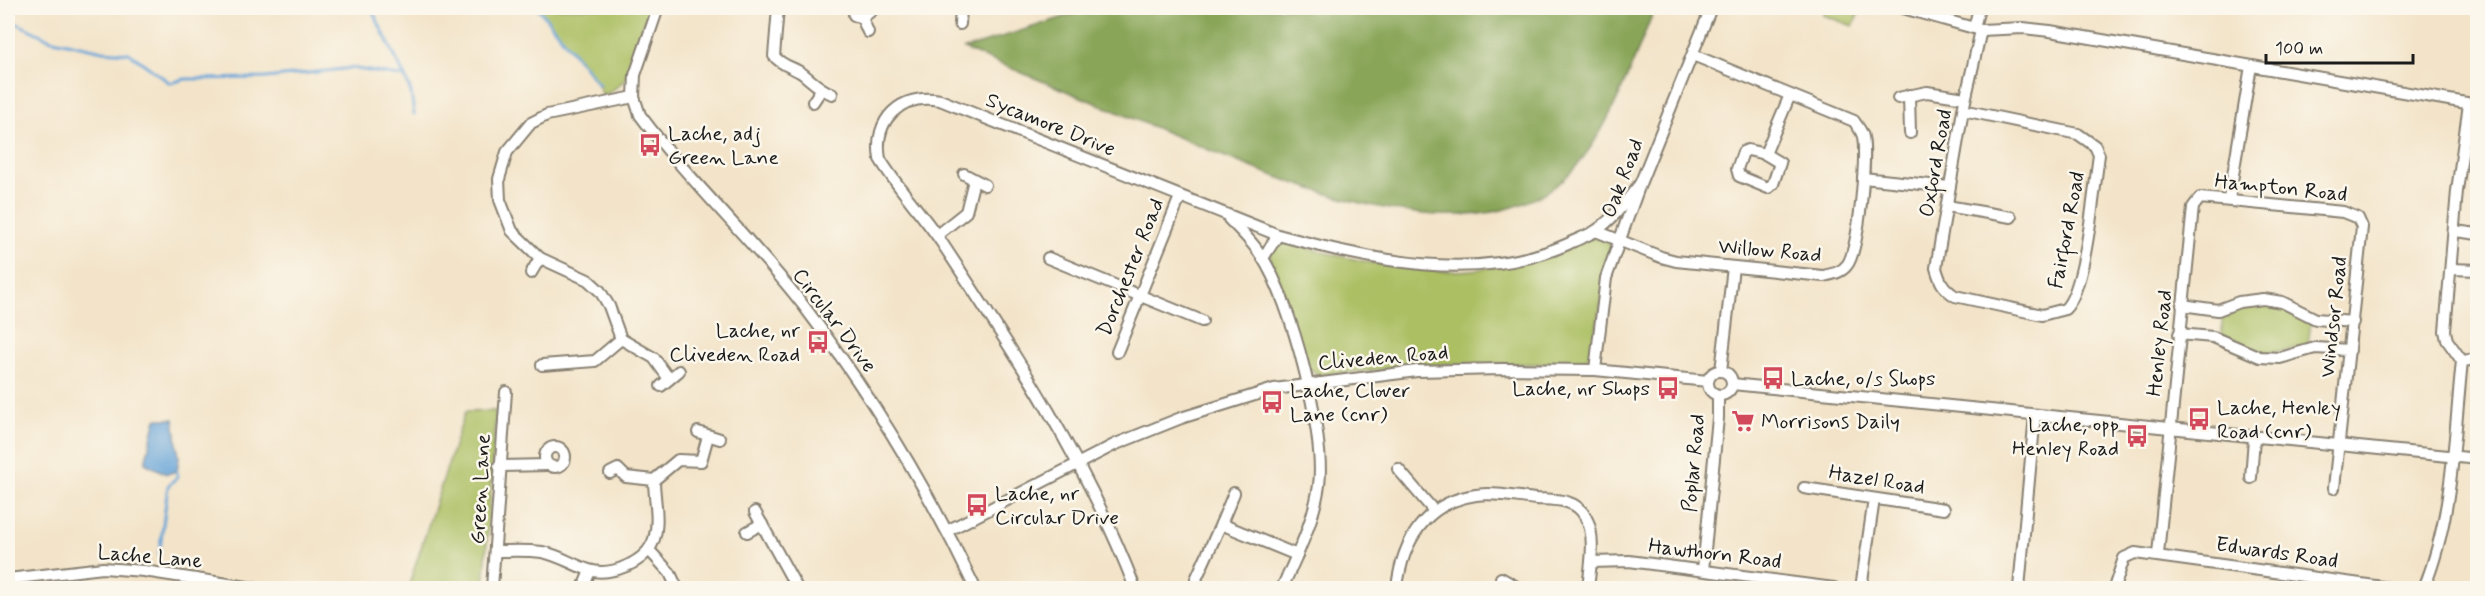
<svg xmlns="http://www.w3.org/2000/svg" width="2485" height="596" font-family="Mynerve,sans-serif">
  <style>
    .green { fill: #acbf63; stroke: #646e40; stroke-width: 1.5 }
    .forest { fill: #89a659; stroke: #52613a; stroke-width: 1.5 }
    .water { fill: #65a3d7; stroke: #40607a; stroke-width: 1.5 }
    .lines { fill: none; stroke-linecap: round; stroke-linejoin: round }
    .stream { stroke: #65a3d7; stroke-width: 3 }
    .minor-casing { stroke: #888072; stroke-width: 14 }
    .minor { stroke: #fff; stroke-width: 10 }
    .labels { text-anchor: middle; stroke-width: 5; stroke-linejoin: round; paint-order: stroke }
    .street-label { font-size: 21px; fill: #1c1c1c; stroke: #fbf7ec }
    .poi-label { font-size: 21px; fill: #1c1c1c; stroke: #fbf7ec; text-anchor: start }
  </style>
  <rect width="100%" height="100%" fill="#fbf7ec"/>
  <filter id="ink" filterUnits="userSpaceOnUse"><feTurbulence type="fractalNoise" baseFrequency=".0167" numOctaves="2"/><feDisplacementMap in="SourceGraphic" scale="12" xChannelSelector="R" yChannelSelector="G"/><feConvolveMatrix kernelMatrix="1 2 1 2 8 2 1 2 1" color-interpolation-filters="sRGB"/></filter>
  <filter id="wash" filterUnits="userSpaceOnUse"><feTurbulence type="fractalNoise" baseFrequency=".008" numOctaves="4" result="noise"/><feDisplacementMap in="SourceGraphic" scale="24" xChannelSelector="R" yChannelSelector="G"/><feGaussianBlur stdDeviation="1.35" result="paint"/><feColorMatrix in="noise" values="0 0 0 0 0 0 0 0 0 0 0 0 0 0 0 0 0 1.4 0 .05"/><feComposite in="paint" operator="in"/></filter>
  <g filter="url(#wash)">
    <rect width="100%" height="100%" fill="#f3e4c9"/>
    <g class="green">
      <path d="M538 8H652C647 18 641 28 638 38 628 69 635 78 603 96L598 85Z"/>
      <path d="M1824 8H1861L1853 26 1823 15Z"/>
      <path d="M1599 237 1607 240 1611 248 1610 256 1592 351 1584 362 1578 364H1448L1319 375 1308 368 1270 264 1271 252 1276 243 1286 242C1343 258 1420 277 1480 269 1520 264 1558 242 1599 237Z"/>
      <path d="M2243 306H2277L2311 322 2308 345C2272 356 2255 355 2222 335V314Z"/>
      <path d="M496 411 484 588H408L465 412Z"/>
    </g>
    <path class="forest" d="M1092 8H1655C1632 63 1604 151 1554 187 1450 261 1263 172 1161 130 1095 103 1029 76 964 49Z"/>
    <path class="water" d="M156 419H174L179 458 177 471 167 474 145 463Z"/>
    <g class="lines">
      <g class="stream">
        <path d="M371 8 405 77"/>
        <path d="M538 8 599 85"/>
        <path d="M8 19 49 39 103 51 129 53 170 83 185 79 266 78 351 68 405 77 411 92 414 114"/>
        <path d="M159 556 168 486 177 477V471"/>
      </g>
    </g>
  </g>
  <g filter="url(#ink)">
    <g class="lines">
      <g class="minor-casing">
        <g id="minor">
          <path d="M658 8 635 75 634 97 640 115C690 182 752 239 803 305 870 393 928 489 975 588"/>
          <path d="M778 8 774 56C782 66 793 67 803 74 813 82 819 89 832 94"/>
          <path d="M1903 8 1981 30 2023 28 2050 31 2478 105"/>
          <path d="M854 15 862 18 868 32"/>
          <path d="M862 18 875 8"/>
          <path d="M960 24 961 8"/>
          <path d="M1974 28 1979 8"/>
          <path d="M1909 95 1910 133"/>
          <path d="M634 97 547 115 531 123 507 152 499 179 500 200 512 231 540 258 588 280 600 291 609 306 621 339 654 358 669 379"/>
          <path d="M1898 98 1927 92 1965 98"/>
          <path d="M813 102 821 90"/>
          <path d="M1963 110 2078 134 2095 146 2099 155C2094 188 2086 289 2065 309L2042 315 1955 296C1943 288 1940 282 1936 268L1963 110 1981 30"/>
          <path d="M1765 154 1748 150 1743 152 1737 169 1739 176 1768 188 1773 184 1780 163 1765 154 1790 95"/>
          <path d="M964 174 985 185"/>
          <path d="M1863 178 1949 187"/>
          <path d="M2229 199 2251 66"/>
          <path d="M1947 206 2011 217"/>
          <path d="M1229 219C1241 231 1253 242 1262 257 1291 300 1326 434 1319 485 1314 521 1297 555 1282 588"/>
          <path d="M1596 231 1661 257 1676 261 1823 276C1832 274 1841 273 1847 265 1859 251 1867 157 1863 137 1862 131 1857 126 1854 121L1693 55"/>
          <path d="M2455 231 2478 234"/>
          <path d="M937 235 966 212 974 180"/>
          <path d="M1048 258 1202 321"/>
          <path d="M1263 258 1278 235"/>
          <path d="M2451 269 2478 270"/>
          <path d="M531 273 540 258"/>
          <path d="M2182 305 2218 310 2239 302 2263 299 2282 302 2316 319 2353 322"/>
          <path d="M2179 334 2213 337 2260 357 2280 358 2315 348 2350 350"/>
          <path d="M1117 352 1180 197"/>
          <path d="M2462 361 2447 340 2445 331 2457 191 2469 104"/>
          <path d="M2462 361 2478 359"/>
          <path d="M542 365 595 361 621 339"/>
          <path d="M1595 370 1606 278 1640 184 1711 8"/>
          <circle cx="1720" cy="383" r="12"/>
          <path d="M1721 371 1733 267"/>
          <path d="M1732 384 2478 459"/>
          <path d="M661 386 679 371"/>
          <path d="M698 432 720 439"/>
          <circle cx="555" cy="457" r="10"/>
          <path d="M499 466 548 465"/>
          <path d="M1398 469 1434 511"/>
          <path d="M2251 478 2254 438"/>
          <path d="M654 480 678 460 701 461 708 436"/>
          <path d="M1804 488 1944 509"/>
          <path d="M755 512 797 588"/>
          <path d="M1221 524 1234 493"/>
          <path d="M947 531 1116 444 1181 418 1274 389 1417 371 1501 369 1595 370 1708 381"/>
          <path d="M747 532 762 524"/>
          <path d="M649 550 670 573 677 588"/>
          <path d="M496 551C511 551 527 550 542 552 559 555 573 565 589 570 611 577 647 562 654 539 660 520 654 499 654 480L626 477 618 469 610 473"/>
          <path d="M2158 554 2193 207 2200 198 2343 212 2358 218 2362 227 2334 488"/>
          <path d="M1591 562 1629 561 1834 588"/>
          <path d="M1703 570 1718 418V395"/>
          <path d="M1501 578 1515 586"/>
          <path d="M8 579 103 568 144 571 254 588"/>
          <path d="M492 588 506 392"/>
          <path d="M583 588 590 571"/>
          <path d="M1135 588C1088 465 1015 353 942 243 923 214 898 189 880 159 873 119 901 93 940 100L1278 235C1371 260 1476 285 1568 244 1577 239 1588 236 1597 230 1614 218 1627 200 1640 184"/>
          <path d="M1199 588 1196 579 1221 524 1297 555"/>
          <path d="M1397 588C1402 542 1425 502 1476 495 1495 492 1516 497 1536 499 1554 500 1575 498 1585 516 1597 535 1590 568 1588 588"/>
          <path d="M1861 588 1874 499"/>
          <path d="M2019 588 2035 415"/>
          <path d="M2114 588 2124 558 2135 553 2390 588"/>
          <path d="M2424 588C2453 517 2454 437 2462 361"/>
        </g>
      </g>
      <use href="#minor" class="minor"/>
    </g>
  </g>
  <defs>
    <g id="bus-bare" transform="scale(1.8)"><path d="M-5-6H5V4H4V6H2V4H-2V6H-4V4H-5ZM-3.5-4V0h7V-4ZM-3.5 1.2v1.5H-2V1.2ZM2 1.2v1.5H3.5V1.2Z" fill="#d1495b" stroke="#fbf7ec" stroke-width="2.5" paint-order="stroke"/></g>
    <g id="supermarket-bare" transform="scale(1.8)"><path d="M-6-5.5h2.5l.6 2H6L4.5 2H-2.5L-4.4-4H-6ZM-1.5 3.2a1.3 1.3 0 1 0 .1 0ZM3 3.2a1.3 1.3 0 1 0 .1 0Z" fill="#d1495b" stroke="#fbf7ec" stroke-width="2.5" paint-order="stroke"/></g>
  </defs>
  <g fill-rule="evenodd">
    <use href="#bus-bare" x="650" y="145"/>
    <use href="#bus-bare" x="818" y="342"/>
    <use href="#bus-bare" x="1773" y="378"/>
    <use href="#bus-bare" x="1668" y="388"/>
    <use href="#bus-bare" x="1272" y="402"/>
    <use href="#bus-bare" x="2199" y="419"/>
    <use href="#supermarket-bare" x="1743" y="421"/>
    <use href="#bus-bare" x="2137" y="436"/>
    <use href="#bus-bare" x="977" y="505"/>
  </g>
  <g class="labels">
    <g class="street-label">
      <text transform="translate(1051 124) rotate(22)" y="7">Sycamore Drive</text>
      <text transform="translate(1935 163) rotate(-80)" y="7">Oxford Road</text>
      <text transform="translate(1622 178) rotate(-69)" y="7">Oak Road</text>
      <text transform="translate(2281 187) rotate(6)" y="7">Hampton Road</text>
      <text transform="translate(2066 230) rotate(-79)" y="7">Fairford Road</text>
      <text transform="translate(1770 250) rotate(5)" y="7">Willow Road</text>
      <text transform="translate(1130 267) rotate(-68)" y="7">Dorchester Road</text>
      <text transform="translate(2333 317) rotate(-84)" y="7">Windsor Road</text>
      <text transform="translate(835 320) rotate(53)" y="7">Circular Drive</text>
      <text transform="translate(2159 343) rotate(-84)" y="7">Henley Road</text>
      <text transform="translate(1383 357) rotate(-5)" y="7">Cliveden Road</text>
      <text transform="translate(1693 463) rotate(-85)" y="7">Poplar Road</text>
      <text transform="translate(1877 479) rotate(9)" y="7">Hazel Road</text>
      <text transform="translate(480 489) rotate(-87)" y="7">Green Lane</text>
      <text transform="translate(2277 552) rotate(8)" y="7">Edwards Road</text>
      <text transform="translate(1715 553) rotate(7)" y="7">Hawthorn Road</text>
      <text transform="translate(150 556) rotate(5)" y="7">Lache Lane</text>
    </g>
    <g class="poi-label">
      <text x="668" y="140">Lache, adj<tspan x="668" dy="24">Green Lane</tspan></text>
      <text x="800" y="337" text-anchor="end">Lache, nr<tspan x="800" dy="24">Cliveden Road</tspan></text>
      <text x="1791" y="385">Lache, o/s Shops</text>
      <text x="1650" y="395" text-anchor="end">Lache, nr Shops</text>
      <text x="1290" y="397">Lache, Clover<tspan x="1290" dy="24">Lane (cnr)</tspan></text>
      <text x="2217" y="414">Lache, Henley<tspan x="2217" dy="24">Road (cnr)</tspan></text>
      <text x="1761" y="428">Morrisons Daily</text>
      <text x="2119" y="431" text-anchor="end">Lache, opp<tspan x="2119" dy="24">Henley Road</tspan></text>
      <text x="995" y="500">Lache, nr<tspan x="995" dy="24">Circular Drive</tspan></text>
    </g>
  </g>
  <rect width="2485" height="596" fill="none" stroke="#fbf7ec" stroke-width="30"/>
  <path d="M2266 54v9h147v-9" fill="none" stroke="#1c1c1c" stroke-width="3"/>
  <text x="2275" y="54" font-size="18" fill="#1c1c1c" stroke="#fbf7ec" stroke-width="4.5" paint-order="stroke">100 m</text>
</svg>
